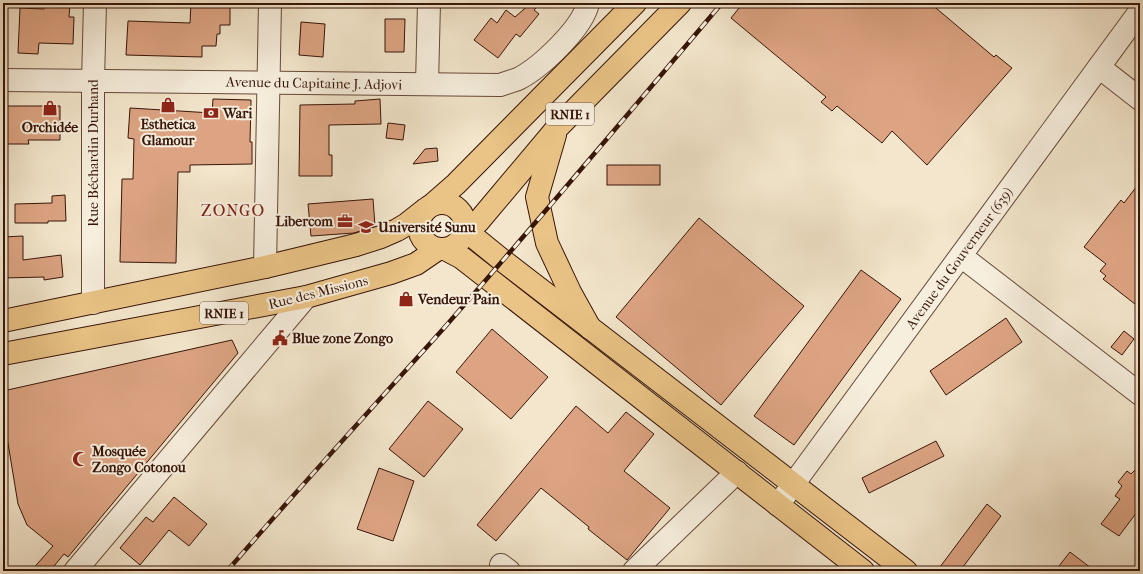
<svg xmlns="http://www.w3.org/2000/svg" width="1143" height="574" font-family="'IM FELL French Canon',serif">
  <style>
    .building { fill: #dda483; stroke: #371508 }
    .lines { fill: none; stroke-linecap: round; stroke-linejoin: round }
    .minor-casing { stroke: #664939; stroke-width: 24 }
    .major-casing { stroke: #371508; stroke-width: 24 }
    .highway-casing { stroke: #371508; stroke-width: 24 }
    .minor { stroke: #f7efde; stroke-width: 22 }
    .major { stroke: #eac386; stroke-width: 22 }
    .highway { stroke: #eac386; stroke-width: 22 }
    .rail-casing { stroke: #371508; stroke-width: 4.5 }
    .rail { stroke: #f7efde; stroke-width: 3; stroke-dasharray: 9; stroke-linecap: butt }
    .labels { text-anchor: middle; stroke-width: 4; stroke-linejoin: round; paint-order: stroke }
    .shield { fill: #f7efde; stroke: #715648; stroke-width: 1 }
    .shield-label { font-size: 13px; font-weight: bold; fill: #371508 }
    .street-label { font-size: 14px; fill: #371508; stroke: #f7efde }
    .poi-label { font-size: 14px; font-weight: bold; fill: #371508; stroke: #f7efde; text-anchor: start }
    .quarter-label { font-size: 16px; letter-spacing: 1px; fill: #7a1f14; stroke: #f7efde }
  </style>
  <rect width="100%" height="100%" fill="#f3e6cc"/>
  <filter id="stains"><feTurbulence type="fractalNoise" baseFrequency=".005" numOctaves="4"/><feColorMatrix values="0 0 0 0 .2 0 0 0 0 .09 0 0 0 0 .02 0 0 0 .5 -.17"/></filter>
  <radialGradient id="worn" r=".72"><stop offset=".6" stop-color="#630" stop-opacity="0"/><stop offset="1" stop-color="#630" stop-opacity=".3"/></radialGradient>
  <g class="building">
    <path d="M44 3H70L69 17H74L73 44 39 43 38 54 18 53 20 8 44 9Z"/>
    <path d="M191 3H230V25H220V34H217L216 46H202V57L126 55 128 21 190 23Z"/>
    <path d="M531 3H537L539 5 534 10 539 14 520 37 516 34 498 58 474 40 491 18 497 23 506 10 515 17Z"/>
    <path d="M743 3H930L994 57 996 55 1012 68 927 165 892 131 882 143 837 106 832 111 821 102 826 97 731 18Z"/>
    <path d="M385 19H405L404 52H385Z"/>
    <path d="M301 22 325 24 323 57 299 55Z"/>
    <path d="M213 99 251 100 250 142H252V164L190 165V172H178L176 263 120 262 122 179H133L134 139 128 138 130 108 212 113Z"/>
    <path d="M380 99 381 124 329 125V155H332V176H299L300 105 355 104V101Z"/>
    <path d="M3 106H60V140H28L29 144H3Z"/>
    <path d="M388 123 405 125 403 140 386 138Z"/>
    <path d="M437 148 438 161 413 164 425 149Z"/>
    <rect x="607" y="165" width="53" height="20"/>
    <path d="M1140 182V308L1103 279 1106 276 1100 271 1106 264 1084 247 1121 200 1124 203Z"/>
    <path d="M65 195 66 221H48V223H15V204L52 203V196Z"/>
    <path d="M373 199 375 226 354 233 311 236 308 204Z"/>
    <path d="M699 218 804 306 721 405 616 317Z"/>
    <path d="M23 236V260L61 255 63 277 44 280V277L3 278V237Z"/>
    <path d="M861 270 901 299 794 445 754 416Z"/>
    <path d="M1006 318 1022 342 946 395 930 371Z"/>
    <path d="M492 329 548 377 511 419 456 372Z"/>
    <path d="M1124 331 1134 339 1122 355 1111 347Z"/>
    <path d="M232 340 238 353 68 557 64 554 50 571H31L53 546 27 525 18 504 3 413V391Z"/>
    <path d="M428 401 463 429 424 477 389 449Z"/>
    <path d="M576 406 608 433 626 412 654 434 624 471 670 508 627 560 588 529 589 527 541 488 496 541 477 525Z"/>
    <path d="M936 441 944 456 869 493 862 478Z"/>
    <path d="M1140 465V508L1119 536 1101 524 1120 499 1115 496 1122 486 1118 482 1127 471 1131 474Z"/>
    <path d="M379 468 414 481 393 541 357 529Z"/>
    <path d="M174 497 207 524 189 546 169 530 140 565 120 548 146 517 153 522Z"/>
    <path d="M987 504 1001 516 960 571H937Z"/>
    <path d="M1070 552 1095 571H1055Z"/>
  </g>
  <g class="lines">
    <g class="minor-casing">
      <g id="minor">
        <path d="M1099 67 1140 99"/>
        <path d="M3 80 500 85C506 83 512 81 518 79 540 68 583 28 588 3"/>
        <path d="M427 84 429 3"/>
        <path d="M961 256 1140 394"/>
        <path d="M265 267 270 3"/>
        <path d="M93 303V81L95 3"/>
        <path d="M778 505 1140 11"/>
        <path d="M501 565 509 571"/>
        <path d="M75 571 306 297"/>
        <path d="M634 571 737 472"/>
      </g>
    </g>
    <g class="major-casing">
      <g id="major">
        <path d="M465 230 502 260 906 571"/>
        <path d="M445 249 462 258 863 571"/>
      </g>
    </g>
    <g class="highway-casing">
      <g id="highway">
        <path d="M555 135 537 197 547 243 570 292 590 328"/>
        <circle cx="442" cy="226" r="23"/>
        <path d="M432 205 456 184 635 3"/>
        <path d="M465 226 478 222 557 128 680 3"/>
        <path d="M3 321 265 267 356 245 381 237 397 230 407 224 426 209"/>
        <path d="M3 354 306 297 391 273 416 264 438 249"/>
      </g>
    </g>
    <use href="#minor" class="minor"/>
    <use href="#major" class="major"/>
    <use href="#highway" class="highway"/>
    <g class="rail-casing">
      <path id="rail" d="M227 571C298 489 371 409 444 328 538 221 630 112 722 3"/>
    </g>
    <use href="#rail" class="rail"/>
  </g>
  <defs>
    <g id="shop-bare" transform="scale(1.2)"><path d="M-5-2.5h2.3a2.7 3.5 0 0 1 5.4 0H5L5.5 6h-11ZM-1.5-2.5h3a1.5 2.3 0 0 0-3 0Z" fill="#8f2418" stroke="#f7efde" stroke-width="2.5" paint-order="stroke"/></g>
    <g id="bank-bare" transform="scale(1.2)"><path d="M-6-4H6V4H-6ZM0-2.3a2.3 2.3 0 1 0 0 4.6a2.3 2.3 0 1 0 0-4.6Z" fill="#8f2418" stroke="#f7efde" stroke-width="2.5" paint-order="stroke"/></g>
    <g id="office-bare" transform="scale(1.2)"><path d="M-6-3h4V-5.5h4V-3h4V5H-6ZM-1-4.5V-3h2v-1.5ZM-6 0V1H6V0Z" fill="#8f2418" stroke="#f7efde" stroke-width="2.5" paint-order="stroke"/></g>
    <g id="school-bare" transform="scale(1.2)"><path d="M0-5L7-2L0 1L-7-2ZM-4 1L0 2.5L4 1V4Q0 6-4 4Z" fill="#8f2418" stroke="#f7efde" stroke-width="2.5" paint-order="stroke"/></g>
    <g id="civic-bare" transform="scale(1.2)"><path d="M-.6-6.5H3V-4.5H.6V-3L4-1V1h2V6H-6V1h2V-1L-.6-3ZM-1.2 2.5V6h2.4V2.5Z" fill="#8f2418" stroke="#f7efde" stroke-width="2.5" paint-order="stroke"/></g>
    <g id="mosque-bare" transform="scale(1.2)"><path d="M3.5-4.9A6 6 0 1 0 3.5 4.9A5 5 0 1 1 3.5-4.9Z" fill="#8f2418" stroke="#f7efde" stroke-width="2.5" paint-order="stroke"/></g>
  </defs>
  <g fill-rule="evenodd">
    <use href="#shop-bare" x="168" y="105"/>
    <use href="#shop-bare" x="50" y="108"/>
    <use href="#bank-bare" x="211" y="113"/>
    <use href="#office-bare" x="345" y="221"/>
    <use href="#school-bare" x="366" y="227"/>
    <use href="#shop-bare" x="406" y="299"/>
    <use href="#civic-bare" x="280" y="338"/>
    <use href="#mosque-bare" x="80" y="459"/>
  </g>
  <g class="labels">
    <g class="shield">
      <rect x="546" y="103" width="48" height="22" rx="3"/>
      <rect x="200" y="302" width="48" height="22" rx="3"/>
    </g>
    <g class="shield-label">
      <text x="570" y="119">RNIE 1</text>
      <text x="224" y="318">RNIE 1</text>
    </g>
    <g class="street-label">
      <text transform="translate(314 83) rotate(1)" y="5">Avenue du Capitaine J. Adjovi</text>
      <text transform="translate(93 153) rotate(-90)" y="5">Rue Béchardin Durhand</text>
      <text transform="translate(959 258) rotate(-54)" y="5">Avenue du Gouverneur (639)</text>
      <text transform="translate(318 292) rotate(-14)" y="5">Rue des Missions</text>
    </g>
    <g class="poi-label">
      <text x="223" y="118">Wari</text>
      <text x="168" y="129" text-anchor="middle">Esthetica<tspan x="168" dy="16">Glamour</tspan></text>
      <text x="50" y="132" text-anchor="middle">Orchidée</text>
      <text x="333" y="226" text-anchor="end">Libercom</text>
      <text x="378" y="232">Université Sunu</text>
      <text x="418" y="304">Vendeur Pain</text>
      <text x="292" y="343">Blue zone Zongo</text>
      <text x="92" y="456">Mosquée<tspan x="92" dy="16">Zongo Cotonou</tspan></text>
    </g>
    <g class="quarter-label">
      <text x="233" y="216">ZONGO</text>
    </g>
  </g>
  <rect width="1143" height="574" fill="none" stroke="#f3e6cc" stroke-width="16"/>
  <rect x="4" y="4" width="1135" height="566" fill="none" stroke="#371508" stroke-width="2"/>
  <rect x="8" y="8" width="1127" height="558" fill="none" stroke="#371508"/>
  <rect width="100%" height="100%" filter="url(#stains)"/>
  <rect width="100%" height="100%" fill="url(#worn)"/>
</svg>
